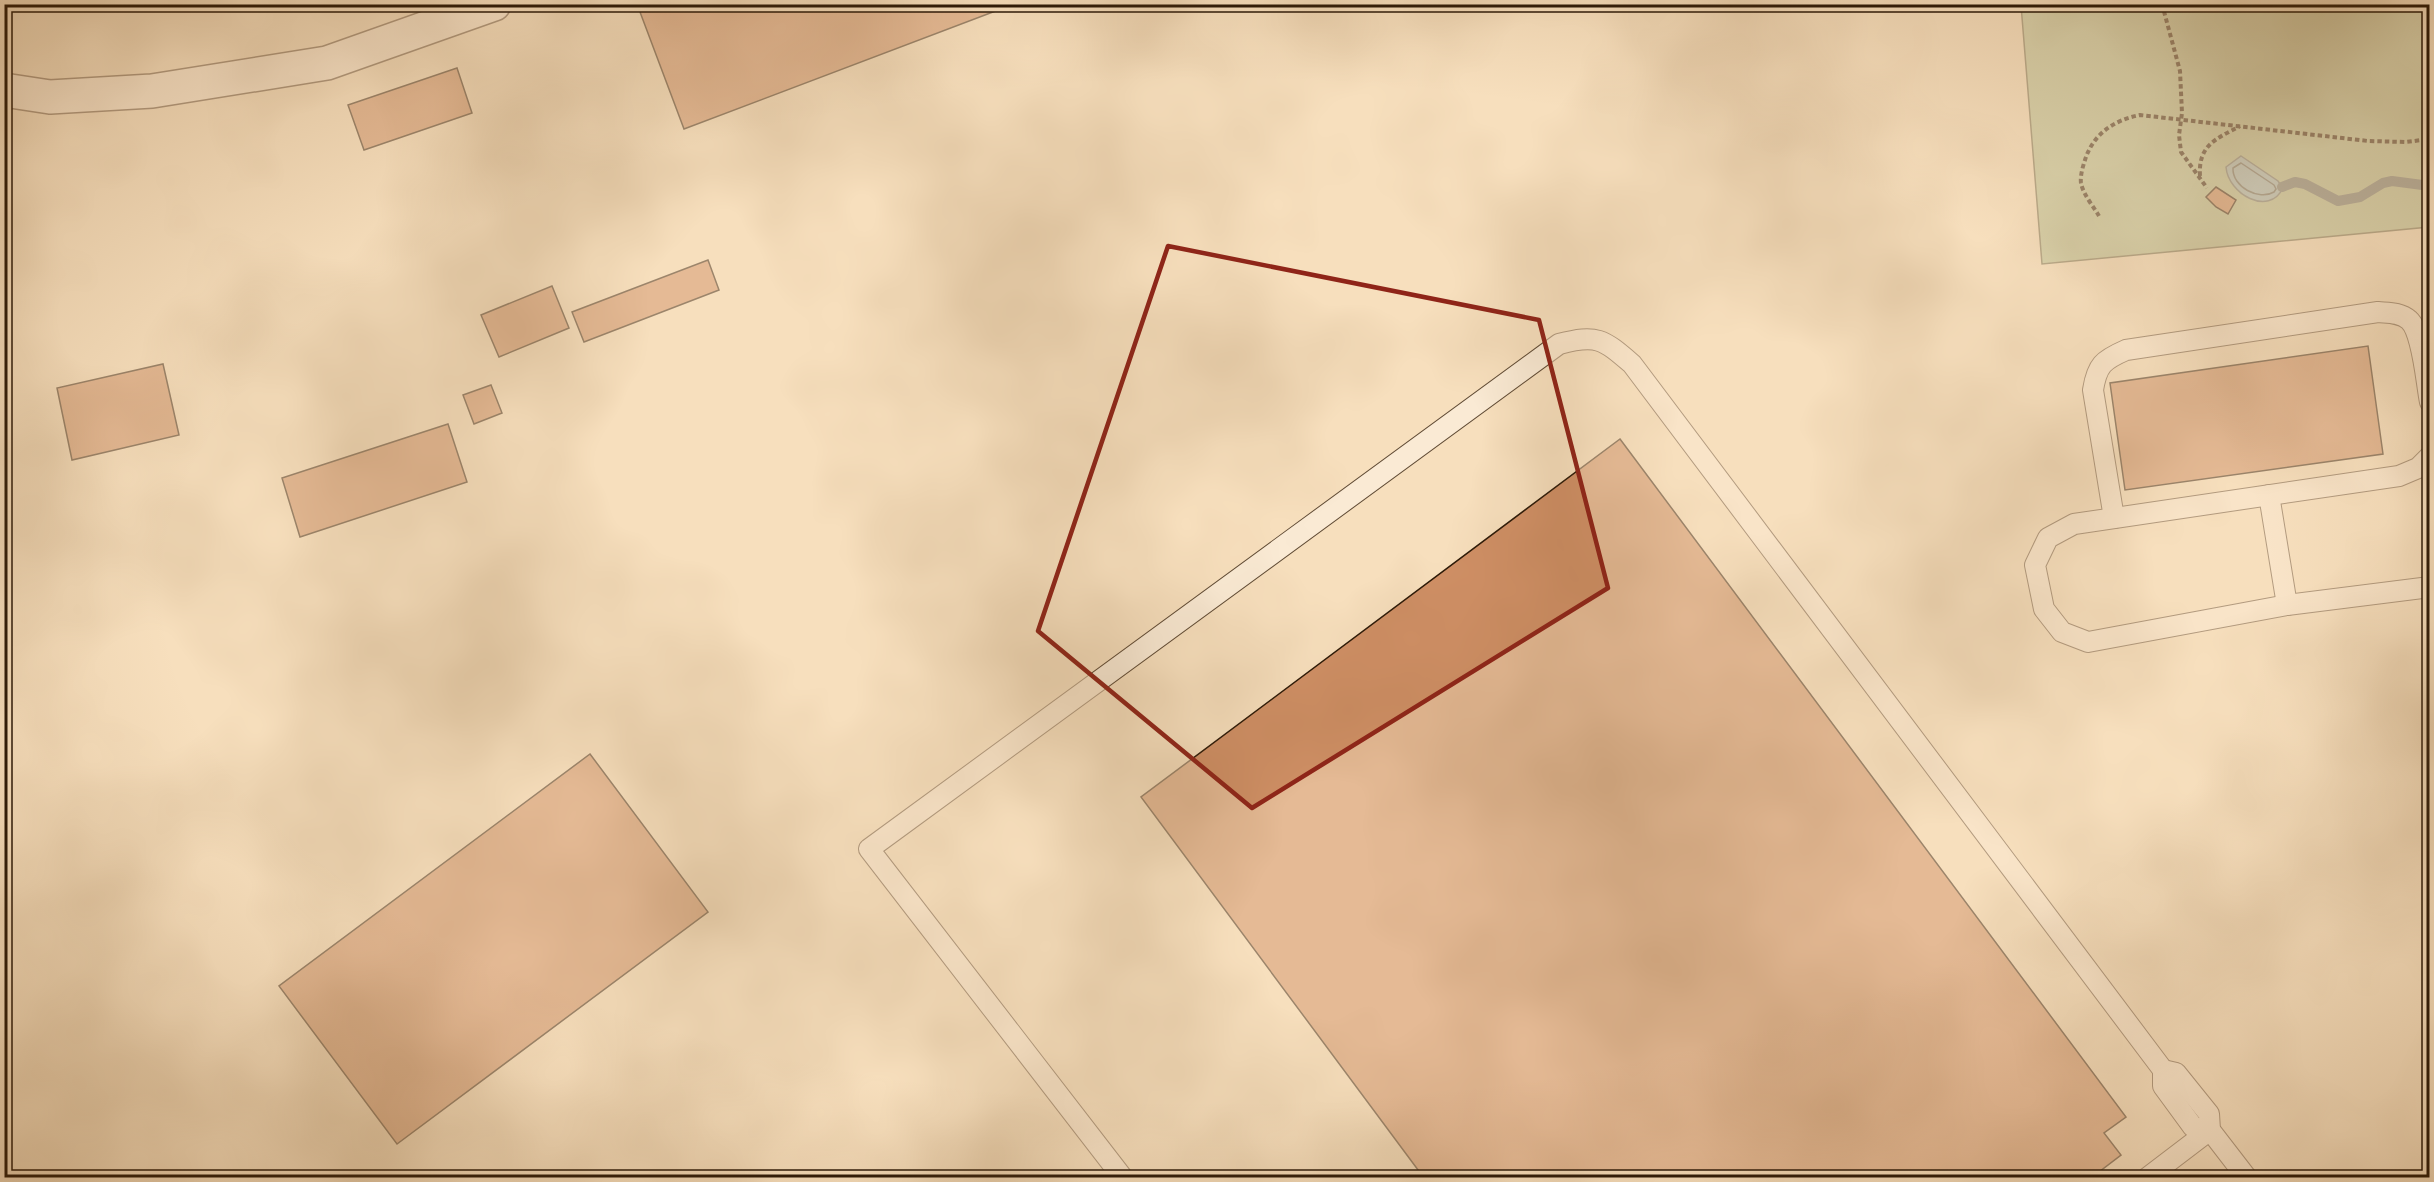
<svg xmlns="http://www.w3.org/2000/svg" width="2434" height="1182" font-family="Alegreya,serif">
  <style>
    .green { fill: #b7c395; stroke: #726e4e; stroke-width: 1.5 }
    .water { fill: #a0baba; stroke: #727a73; stroke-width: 1.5 }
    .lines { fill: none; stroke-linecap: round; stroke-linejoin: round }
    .shore { stroke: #666a61; stroke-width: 1.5 }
    .stream { stroke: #727a73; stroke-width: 10 }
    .building { fill: #cf8f65; stroke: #2d1a08; stroke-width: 1.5 }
    .service-casing { stroke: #604b35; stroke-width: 22 }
    .tertiary-casing { stroke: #604b35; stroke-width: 36 }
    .path { stroke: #2d1a08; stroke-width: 4; stroke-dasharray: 4.5 3; stroke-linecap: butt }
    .service { stroke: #faead4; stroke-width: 20 }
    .tertiary { stroke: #faead4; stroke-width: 33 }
    .marked { fill: none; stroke: #8f2418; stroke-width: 4.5; stroke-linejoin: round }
  </style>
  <rect width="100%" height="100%" fill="#f7dfbd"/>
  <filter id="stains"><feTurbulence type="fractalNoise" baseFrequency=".00333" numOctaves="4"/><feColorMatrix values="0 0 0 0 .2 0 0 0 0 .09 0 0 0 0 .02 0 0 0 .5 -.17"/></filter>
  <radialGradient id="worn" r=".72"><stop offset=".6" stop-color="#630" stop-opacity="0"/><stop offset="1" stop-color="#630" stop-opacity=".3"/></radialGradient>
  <path class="green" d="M2021 5H2429V227L2042 264Z"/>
  <path class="water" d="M2241 156 2278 181 2283 188C2269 217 2228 194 2226 167Z"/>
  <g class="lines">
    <path class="shore" d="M2241 163 2274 185 2276 189 2274 192C2259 201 2232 187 2233 168Z"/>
    <path class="stream" d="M2282 187 2295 182 2305 184 2338 201 2360 197 2383 183 2392 181 2430 186"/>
  </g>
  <g class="building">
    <path d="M637 4H1014L684 129Z"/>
    <path d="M457 68 472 113 364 150 348 105Z"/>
    <path d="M2216 187 2236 200 2228 214 2216 207 2206 197Z"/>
    <path d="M708 260 719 290 584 342 572 312Z"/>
    <path d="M552 286 569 328 499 357 481 315Z"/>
    <path d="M2368 346 2383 454 2125 490 2110 383Z"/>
    <path d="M163 364 179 435 72 460 57 388Z"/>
    <path d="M491 385 502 413 474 424 463 395Z"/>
    <path d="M448 424 467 482 300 537 282 478Z"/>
    <path d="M1620 439 2126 1117 2104 1133 2121 1155 2091 1178H1424L1141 797Z"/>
    <path d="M590 754 708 912 397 1144 279 986Z"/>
  </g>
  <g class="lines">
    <g class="service-casing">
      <g id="service">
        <path d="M2430 456 2418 468 2399 476 2074 524 2048 538 2035 565 2044 609 2062 632 2088 642 2287 605 2430 587"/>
        <path d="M2269 495 2287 605"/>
        <path d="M2114 518 2093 390C2097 365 2103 360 2126 350L2378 312C2388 313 2400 312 2409 320 2423 333 2426 383 2430 402"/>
        <path d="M2163 1070 2176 1073 2209 1114 2210 1130 2247 1178"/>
        <path d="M1123 1178 869 849 1559 344C1597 334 1603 339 1632 364L2163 1070V1086L2193 1127 2210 1130"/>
        <path d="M2147 1178 2210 1130"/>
      </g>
    </g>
    <g class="tertiary-casing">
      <path id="tertiary" d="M4 90 50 97 152 91 327 63 494 4"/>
    </g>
    <g class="path">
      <path d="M2162 4 2180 71 2182 113 2179 135 2181 152 2207 188"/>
      <path d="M2200 176C2198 145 2216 139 2240 126"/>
      <path d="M2099 216C2093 206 2083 194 2081 183 2080 176 2083 166 2085 160 2093 134 2114 120 2140 115L2368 141 2406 142 2430 139"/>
    </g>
    <use href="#service" class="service"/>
    <use href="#tertiary" class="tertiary"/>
  </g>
  <path d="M0 0H2434V1182H0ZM1168 246 1539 320 1608 588 1252 808 1038 631Z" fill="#f7dfbd" fill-opacity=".55" fill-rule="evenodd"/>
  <path class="marked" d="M1168 246 1539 320 1608 588 1252 808 1038 631Z"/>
  <rect width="2434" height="1182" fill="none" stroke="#f7dfbd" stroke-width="24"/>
  <rect x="6" y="6" width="2422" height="1170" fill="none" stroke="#2d1a08" stroke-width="3"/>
  <rect x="12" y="12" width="2410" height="1158" fill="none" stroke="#2d1a08" stroke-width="1.5"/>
  <rect width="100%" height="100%" filter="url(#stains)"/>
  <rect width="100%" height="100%" fill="url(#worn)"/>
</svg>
